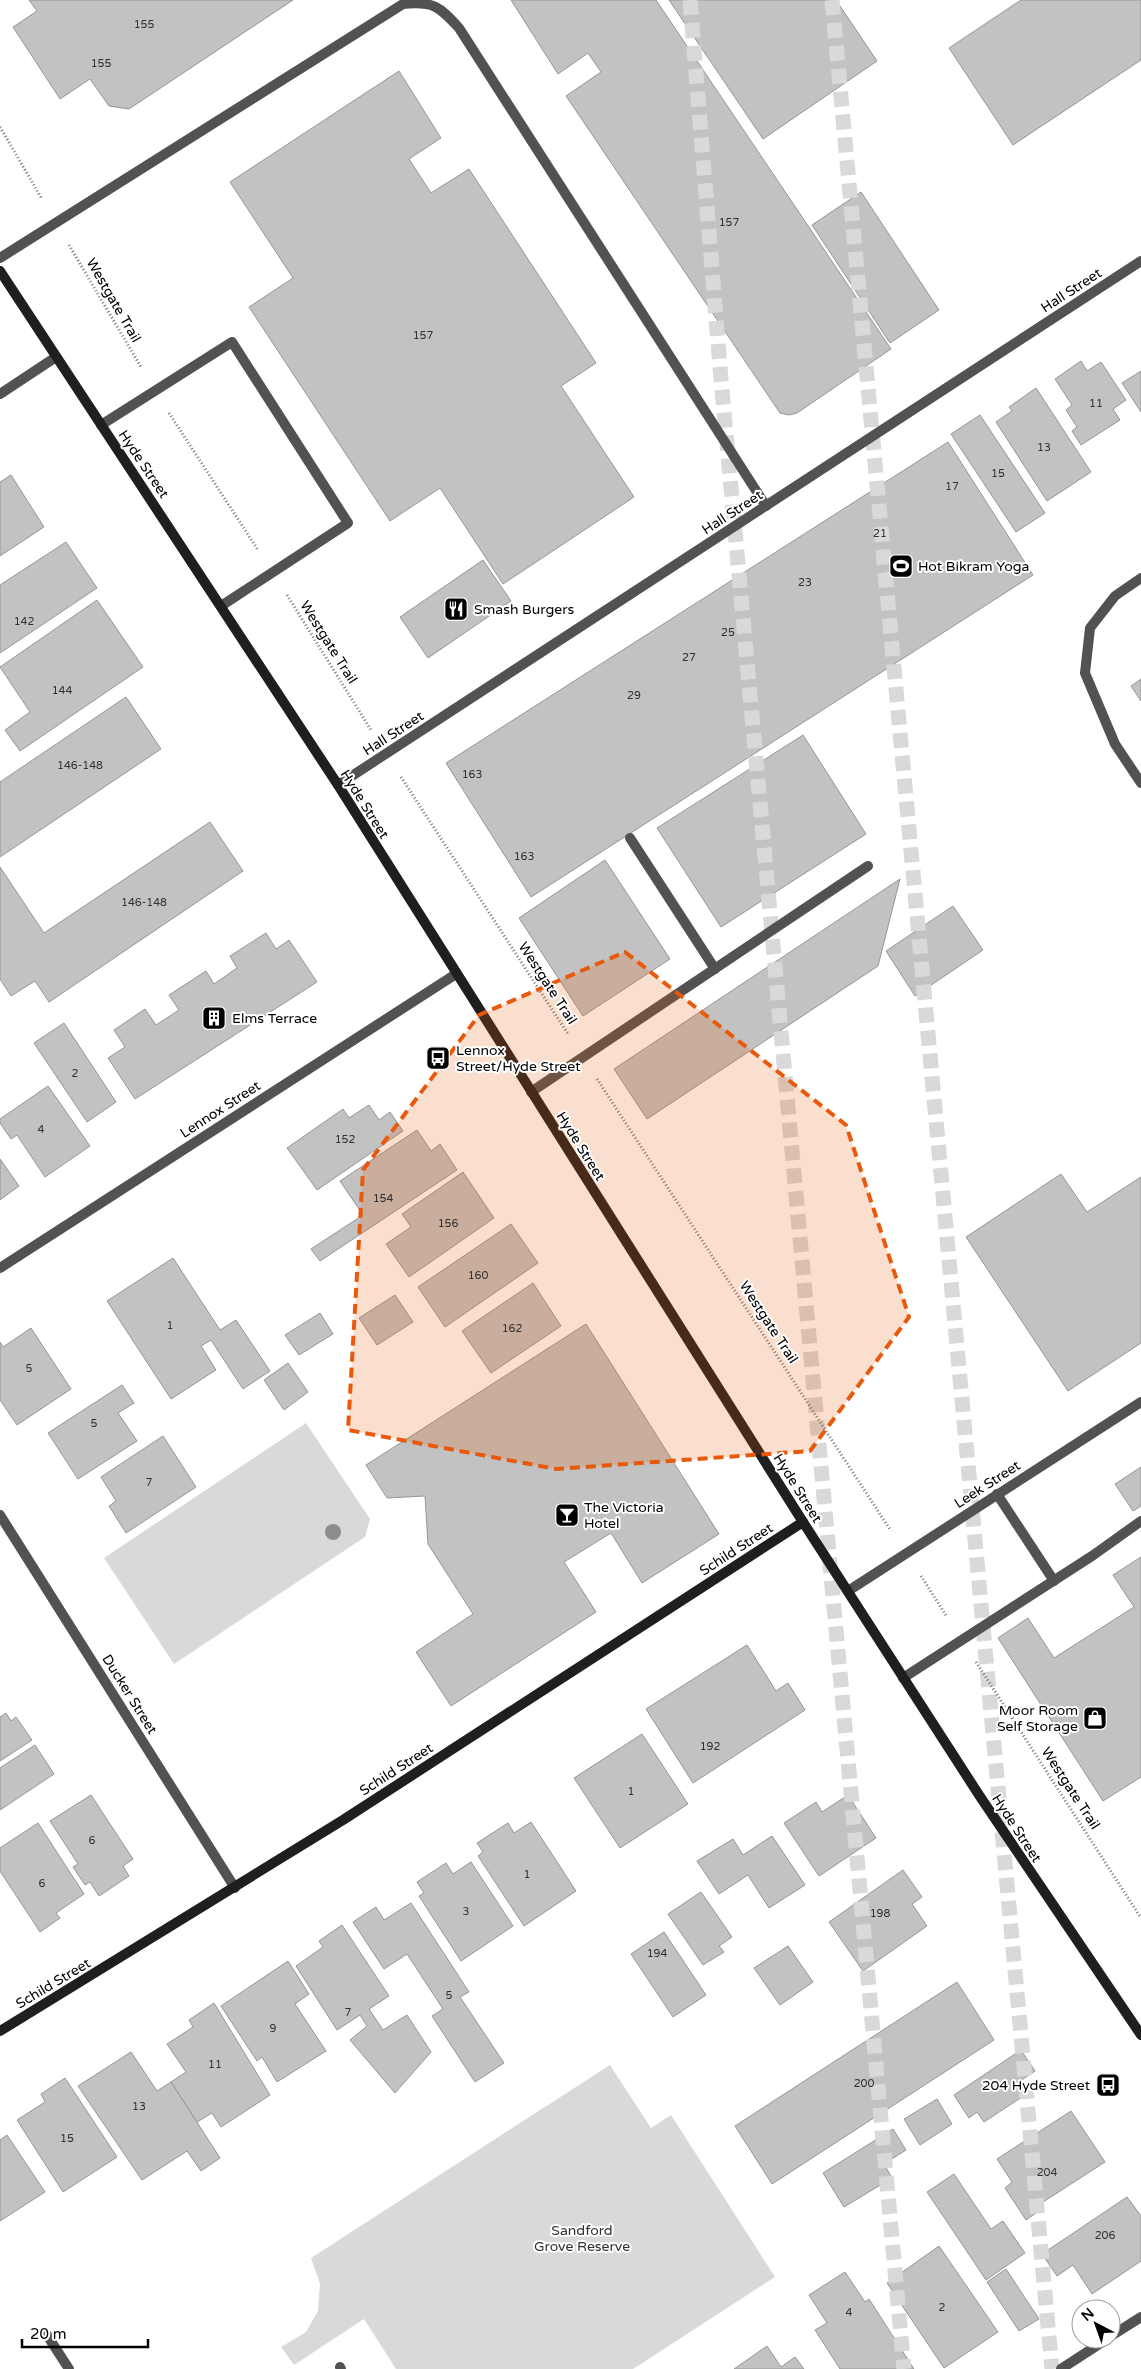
<svg xmlns="http://www.w3.org/2000/svg" width="1141" height="2369" font-family="'Varela Round',sans-serif">
  <style>
    .green { fill: #d9d9d9 }
    .building { fill: #c2c2c2; stroke: #969696 }
    .lines { fill: none; stroke-linecap: round; stroke-linejoin: round }
    .highway-tunnel { stroke: #d9d9d9; stroke-width: 15; stroke-dasharray: 15 8; stroke-linecap: butt }
    .path { stroke: #747474; stroke-width: 3; stroke-dasharray: 1 2.5; stroke-linecap: butt }
    .lane { stroke: #525252; stroke-width: 10 }
    .street { stroke: #525252; stroke-width: 10 }
    .secondary { stroke: #1f1f1f; stroke-width: 10 }
    .tree { fill: #8d8d8d }
    .marked { fill: #e8590c; fill-opacity: 0.2; stroke: #e8590c; stroke-width: 4; stroke-dasharray: 10 6; stroke-linejoin: round }
    .labels { text-anchor: middle; stroke-width: 4; stroke-linejoin: round; paint-order: stroke }
    .number-label { font-size: 11px; fill: #303030 }
    .street-label { font-size: 14px; fill: #000; stroke: #fff }
    .poi-label { font-size: 14px; fill: #000; stroke: #fff; text-anchor: start }
    .park-label { font-size: 14px; fill: #303030; stroke: #fff }
  </style>
  <rect width="100%" height="100%" fill="#fff"/>
  <g class="green">
    <path d="M306 1423 370 1519 365 1537 174 1664 104 1558Z"/>
    <path d="M610 2065 651 2128 671 2115 775 2277 633 2369H396L364 2319 294 2365 281 2347 306 2332 318 2311 320 2284 311 2258Z"/>
  </g>
  <g class="building">
    <path d="M29 0H293L129 109 109 106 90 79 60 99 13 27 37 11Z"/>
    <path d="M511 0H656L891 349 797 413 789 415 780 413 566 96 601 72 588 53 558 74Z"/>
    <path d="M669 0H836L877 61 763 139Z"/>
    <path d="M1021 0H1141V60L1013 145 949 48Z"/>
    <path d="M399 71 441 138 409 159 431 193 469 169 596 363 561 386 634 497 503 584 440 488 390 521 249 307 293 278 230 182Z"/>
    <path d="M861 192 939 310 890 343 812 225Z"/>
    <path d="M1081 361 1087 371 1101 362 1126 400 1113 409 1120 420 1081 445 1072 431 1077 427 1066 410 1072 405 1055 379Z"/>
    <path d="M1141 371V412L1122 383Z"/>
    <path d="M1036 388 1091 472 1047 501 996 422 1012 411 1009 407Z"/>
    <path d="M980 415 1045 513 1016 532 951 434Z"/>
    <path d="M948 442 1033 575 531 897 446 763Z"/>
    <path d="M11 475 44 527 0 556V482Z"/>
    <path d="M66 542 97 588 0 653V585Z"/>
    <path d="M483 560 511 601 428 658 400 617Z"/>
    <path d="M97 600 143 667 20 751 5 730 30 712 0 667Z"/>
    <path d="M1141 679V701L1131 686Z"/>
    <path d="M126 697 161 749 0 857V782Z"/>
    <path d="M803 735 866 834 721 927 657 828Z"/>
    <path d="M210 822 243 871 49 1002 35 981 11 996 0 979V867L44 933Z"/>
    <path d="M605 860 670 959 583 1016 519 918Z"/>
    <path d="M900 879 878 966 647 1119 614 1069Z"/>
    <path d="M953 906 983 950 915 996 886 951Z"/>
    <path d="M266 933 276 949 289 940 317 982 135 1099 108 1058 125 1047 114 1030 145 1009 156 1025 179 1010 169 995 206 971 214 984 237 968 230 956Z"/>
    <path d="M64 1023 116 1102 87 1122 34 1043Z"/>
    <path d="M48 1086 90 1146 45 1177 17 1135 11 1139 0 1123V1119Z"/>
    <path d="M369 1105 379 1120 390 1112 403 1131 317 1190 287 1148 343 1109 349 1118Z"/>
    <path d="M417 1130 431 1151 440 1144 457 1170 320 1261 311 1249 363 1215 340 1181Z"/>
    <path d="M0 1159 19 1186 0 1200Z"/>
    <path d="M463 1172 494 1218 409 1277 386 1244 411 1227 402 1214Z"/>
    <path d="M1061 1174 1087 1212 1141 1177V1343L1068 1391 966 1237Z"/>
    <path d="M511 1224 538 1263 445 1327 418 1287Z"/>
    <path d="M173 1258 220 1330 236 1320 270 1371 243 1389 211 1340 201 1346 216 1370 171 1399 107 1301Z"/>
    <path d="M533 1283 561 1326 491 1373 462 1331Z"/>
    <path d="M395 1295 413 1322 377 1345 359 1318Z"/>
    <path d="M320 1313 333 1334 299 1355 285 1335Z"/>
    <path d="M586 1324 719 1534 642 1583 611 1533 564 1562 596 1612 451 1706 416 1652 473 1614 428 1544 425 1496 387 1498 366 1465Z"/>
    <path d="M31 1328 71 1389 17 1425 0 1400V1342L3 1347Z"/>
    <path d="M288 1363 308 1392 284 1410 264 1380Z"/>
    <path d="M122 1385 134 1403 118 1413 137 1441 78 1479 48 1433Z"/>
    <path d="M163 1436 196 1487 126 1533 109 1506 116 1501 101 1477Z"/>
    <path d="M1141 1467V1506L1133 1511 1115 1484Z"/>
    <path d="M1141 1557V1777L1103 1801 998 1638 1028 1618 1054 1658 1134 1607 1113 1575Z"/>
    <path d="M747 1645 776 1691 788 1683 805 1710 693 1783 646 1709Z"/>
    <path d="M6 1713 11 1721 16 1717 32 1740 0 1761V1717Z"/>
    <path d="M642 1734 688 1804 620 1848 574 1778Z"/>
    <path d="M35 1745 54 1774 0 1810V1768Z"/>
    <path d="M91 1795 133 1859 123 1866 129 1876 99 1896 90 1882 85 1885 73 1867 78 1864 50 1821Z"/>
    <path d="M848 1795 876 1838 819 1876 784 1823 816 1802 822 1812Z"/>
    <path d="M531 1822 576 1891 524 1926 478 1856 483 1852 477 1843 508 1823 514 1833Z"/>
    <path d="M38 1823 84 1894 56 1913 60 1918 40 1932 0 1871V1848Z"/>
    <path d="M772 1836 805 1885 769 1908 748 1875 719 1894 697 1861 733 1839 743 1855Z"/>
    <path d="M471 1862 513 1926 461 1961 419 1896 424 1893 417 1882 446 1863 453 1874Z"/>
    <path d="M903 1870 922 1897 912 1904 927 1926 863 1971 829 1922Z"/>
    <path d="M701 1892 732 1937 719 1946 724 1952 703 1965 668 1914Z"/>
    <path d="M411 1903 469 1992 460 1997 504 2063 475 2082 432 2016 443 2009 407 1954 384 1969 353 1922 376 1907 384 1920Z"/>
    <path d="M342 1925 389 1996 369 2009 383 2030 407 2015 431 2052 395 2093 350 2040 367 2026 360 2015 337 2030 296 1966 323 1947 319 1941Z"/>
    <path d="M664 1932 706 1995 673 2017 631 1954Z"/>
    <path d="M788 1946 813 1982 780 2005 754 1968Z"/>
    <path d="M288 1961 309 1994 295 2004 326 2051 277 2082 262 2057 257 2061 221 2006Z"/>
    <path d="M957 1982 994 2040 772 2184 735 2126Z"/>
    <path d="M214 2003 270 2095 221 2127 212 2113 197 2122 171 2082 186 2072 167 2044 193 2027 189 2020Z"/>
    <path d="M1021 2050 1035 2071 1020 2081 1028 2093 984 2122 977 2112 969 2118 954 2095Z"/>
    <path d="M131 2052 157 2091 171 2082 220 2158 201 2171 187 2151 142 2180 78 2086Z"/>
    <path d="M65 2078 117 2157 63 2192 17 2120 45 2102 41 2094Z"/>
    <path d="M937 2099 952 2124 920 2145 904 2119Z"/>
    <path d="M1071 2111 1105 2162 1040 2204 1042 2209 1026 2220 1005 2188 1012 2182 997 2159Z"/>
    <path d="M893 2129 906 2150 884 2164 892 2178 844 2207 823 2173Z"/>
    <path d="M7 2135 45 2192 0 2221V2140Z"/>
    <path d="M954 2174 991 2229 1003 2221 1025 2253 986 2280 927 2192Z"/>
    <path d="M1127 2197 1141 2216V2261L1092 2294 1073 2265 1057 2276 1042 2254Z"/>
    <path d="M939 2246 998 2332 944 2368 887 2283Z"/>
    <path d="M1006 2269 1039 2319 1019 2331 987 2282Z"/>
    <path d="M845 2272 865 2302 869 2299 914 2369H840L815 2330 827 2323 809 2295Z"/>
    <path d="M767 2346 781 2367 795 2357 804 2369H734Z"/>
  </g>
  <g class="lines">
    <g class="highway-tunnel">
      <path d="M690 0 721 379 904 2369"/>
      <path d="M832 0 1052 2369"/>
    </g>
    <g class="path">
      <path d="M0 127 42 199"/>
      <path d="M69 245 141 367"/>
      <path d="M169 413 258 550"/>
      <path d="M287 595 371 730"/>
      <path d="M401 777 568 1034"/>
      <path d="M597 1079 891 1531"/>
      <path d="M921 1576 947 1617"/>
      <path d="M976 1662 1141 1918"/>
    </g>
    <g class="lane">
      <path d="M0 258 403 4C433 1 439 6 459 28L766 506"/>
      <path d="M101 425 232 342 348 523 221 606"/>
      <path d="M1141 578 1115 596 1090 628 1085 673 1115 744 1141 783"/>
      <path d="M630 838 715 969"/>
      <path d="M531 1092 868 866"/>
      <path d="M997 1494 1054 1581"/>
      <path d="M903 1678 1092 1556 1141 1521"/>
      <path d="M47 2335 69 2369"/>
    </g>
    <g class="street">
      <path d="M0 394 56 357"/>
      <path d="M338 785 1141 261"/>
      <path d="M0 1268 456 974"/>
      <path d="M0 1515 235 1888"/>
      <path d="M848 1591 1141 1402"/>
      <path d="M1111 2336 1141 2317"/>
      <path d="M340 2367 341 2369"/>
      <path d="M1061 2369 1107 2339"/>
    </g>
    <g class="secondary">
      <path d="M0 271 338 785 803 1522 979 1795 1141 2035"/>
      <path d="M0 2031 343 1820 803 1522"/>
    </g>
  </g>
  <circle class="tree" cx="333" cy="1532" r="8"/>
  <path class="marked" d="M625 952 846 1125 909 1317 810 1451 556 1469 348 1430 363 1170 479 1015Z"/>
  <defs>
    <g id="stadium-square" transform="scale(1.25)"><rect x="-9" y="-9" width="18" height="18" rx="4" fill="#000" stroke="#fff"/><path d="M0-5a6.5 5 0 1 0 0 10a6.5 5 0 1 0 0-10ZM-3.5-1.8h7v3.6h-7Z" fill="#fff"/></g>
    <g id="restaurant-square" transform="scale(1.25)"><rect x="-9" y="-9" width="18" height="18" rx="4" fill="#000" stroke="#fff"/><path d="M-5-6h1v4h1v-4h1v4h1v-4h1v5L-1.5 .5V6h-2V.5L-5-1ZM5-6V6H3V1.5H1.5Q1.5-4 5-6Z" fill="#fff"/></g>
    <g id="building-square" transform="scale(1.25)"><rect x="-9" y="-9" width="18" height="18" rx="4" fill="#000" stroke="#fff"/><path d="M-4-6H4V6H1V3H-1V6H-4ZM-2.5-4.3h1.7v1.8h-1.7ZM.8-4.3h1.7v1.8H.8ZM-2.5-1h1.7V.8h-1.7ZM.8-1h1.7V.8H.8Z" fill="#fff"/></g>
    <g id="bus-square" transform="scale(1.25)"><rect x="-9" y="-9" width="18" height="18" rx="4" fill="#000" stroke="#fff"/><path d="M-5-6H5V4H4V6H2V4H-2V6H-4V4H-5ZM-3.5-4V0h7V-4ZM-3.5 1.2v1.5H-2V1.2ZM2 1.2v1.5H3.5V1.2Z" fill="#fff"/></g>
    <g id="bar-square" transform="scale(1.25)"><rect x="-9" y="-9" width="18" height="18" rx="4" fill="#000" stroke="#fff"/><path d="M-6-5H6L.8 .8V4.5H3.5V6h-7V4.5H-.8V.8Z" fill="#fff"/></g>
    <g id="shop-square" transform="scale(1.25)"><rect x="-9" y="-9" width="18" height="18" rx="4" fill="#000" stroke="#fff"/><path d="M-5-2.5h2.3a2.7 3.5 0 0 1 5.4 0H5L5.5 6h-11ZM-1.5-2.5h3a1.5 2.3 0 0 0-3 0Z" fill="#fff"/></g>
  </defs>
  <g fill-rule="evenodd">
    <use href="#stadium-square" x="901" y="566"/>
    <use href="#restaurant-square" x="456" y="609"/>
    <use href="#building-square" x="214" y="1018"/>
    <use href="#bus-square" x="438" y="1058"/>
    <use href="#bar-square" x="567" y="1515"/>
    <use href="#shop-square" x="1095" y="1718"/>
    <use href="#bus-square" x="1108" y="2085"/>
  </g>
  <g class="labels">
    <g class="number-label">
      <text x="144" y="28">155</text>
      <text x="101" y="67">155</text>
      <text x="729" y="226">157</text>
      <text x="423" y="339">157</text>
      <text x="1096" y="407">11</text>
      <text x="1044" y="451">13</text>
      <text x="998" y="477">15</text>
      <text x="952" y="490">17</text>
      <text x="880" y="537">21</text>
      <text x="805" y="586">23</text>
      <text x="24" y="625">142</text>
      <text x="728" y="636">25</text>
      <text x="689" y="661">27</text>
      <text x="62" y="694">144</text>
      <text x="634" y="699">29</text>
      <text x="80" y="769">146-148</text>
      <text x="472" y="778">163</text>
      <text x="524" y="860">163</text>
      <text x="144" y="906">146-148</text>
      <text x="75" y="1077">2</text>
      <text x="41" y="1133">4</text>
      <text x="345" y="1143">152</text>
      <text x="383" y="1202">154</text>
      <text x="448" y="1227">156</text>
      <text x="478" y="1279">160</text>
      <text x="170" y="1329">1</text>
      <text x="512" y="1332">162</text>
      <text x="29" y="1372">5</text>
      <text x="94" y="1427">5</text>
      <text x="149" y="1486">7</text>
      <text x="710" y="1750">192</text>
      <text x="631" y="1795">1</text>
      <text x="92" y="1844">6</text>
      <text x="527" y="1878">1</text>
      <text x="42" y="1887">6</text>
      <text x="466" y="1915">3</text>
      <text x="880" y="1917">198</text>
      <text x="657" y="1957">194</text>
      <text x="449" y="1999">5</text>
      <text x="348" y="2016">7</text>
      <text x="273" y="2032">9</text>
      <text x="215" y="2068">11</text>
      <text x="864" y="2087">200</text>
      <text x="139" y="2110">13</text>
      <text x="67" y="2142">15</text>
      <text x="1047" y="2176">204</text>
      <text x="1105" y="2239">206</text>
      <text x="942" y="2311">2</text>
      <text x="849" y="2316">4</text>
    </g>
    <g class="street-label">
      <text transform="translate(1071 290) rotate(-33)" y="5">Hall Street</text>
      <text transform="translate(114 300) rotate(60)" y="5">Westgate Trail</text>
      <text transform="translate(144 464) rotate(56)" y="5">Hyde Street</text>
      <text transform="translate(732 512) rotate(-33)" y="5">Hall Street</text>
      <text transform="translate(329 642) rotate(58)" y="5">Westgate Trail</text>
      <text transform="translate(393 733) rotate(-33)" y="5">Hall Street</text>
      <text transform="translate(365 804) rotate(58)" y="5">Hyde Street</text>
      <text transform="translate(548 983) rotate(57)" y="5">Westgate Trail</text>
      <text transform="translate(220 1109) rotate(-33)" y="5">Lennox Street</text>
      <text transform="translate(581 1146) rotate(58)" y="5">Hyde Street</text>
      <text transform="translate(769 1322) rotate(57)" y="5">Westgate Trail</text>
      <text transform="translate(987 1484) rotate(-33)" y="5">Leek Street</text>
      <text transform="translate(798 1488) rotate(58)" y="5">Hyde Street</text>
      <text transform="translate(736 1549) rotate(-33)" y="5">Schild Street</text>
      <text transform="translate(130 1694) rotate(58)" y="5">Ducker Street</text>
      <text transform="translate(396 1769) rotate(-33)" y="5">Schild Street</text>
      <text transform="translate(1071 1788) rotate(57)" y="5">Westgate Trail</text>
      <text transform="translate(1017 1828) rotate(57)" y="5">Hyde Street</text>
      <text transform="translate(53 1983) rotate(-31)" y="5">Schild Street</text>
    </g>
    <g class="poi-label">
      <text x="918" y="571">Hot Bikram Yoga</text>
      <text x="474" y="614">Smash Burgers</text>
      <text x="232" y="1023">Elms Terrace</text>
      <text x="456" y="1055">Lennox<tspan x="456" dy="16">Street/Hyde Street</tspan></text>
      <text x="584" y="1512">The Victoria<tspan x="584" dy="16">Hotel</tspan></text>
      <text x="1078" y="1715" text-anchor="end">Moor Room<tspan x="1078" dy="16">Self Storage</tspan></text>
      <text x="1090" y="2090" text-anchor="end">204 Hyde Street</text>
    </g>
    <g class="park-label">
      <text x="582" y="2235">Sandford<tspan x="582" dy="16">Grove Reserve</tspan></text>
    </g>
  </g>
  <g transform="translate(1096 2324) rotate(319)"><circle r="24" fill="#ffffff" stroke="#999999"/>
  <path d="M0-4L9 19L0 12L-9 19Z" fill="#000000"/>
  <text y="-8" font-size="14" font-weight="bold" text-anchor="middle" fill="#000000">N</text>
  </g>
  <path d="M22 2339v8h126v-8" fill="none" stroke="#000000" stroke-width="2.5"/>
  <text x="30" y="2339" font-size="15" fill="#000000" stroke="#ffffff" stroke-width="4" paint-order="stroke">20 m</text>
</svg>
